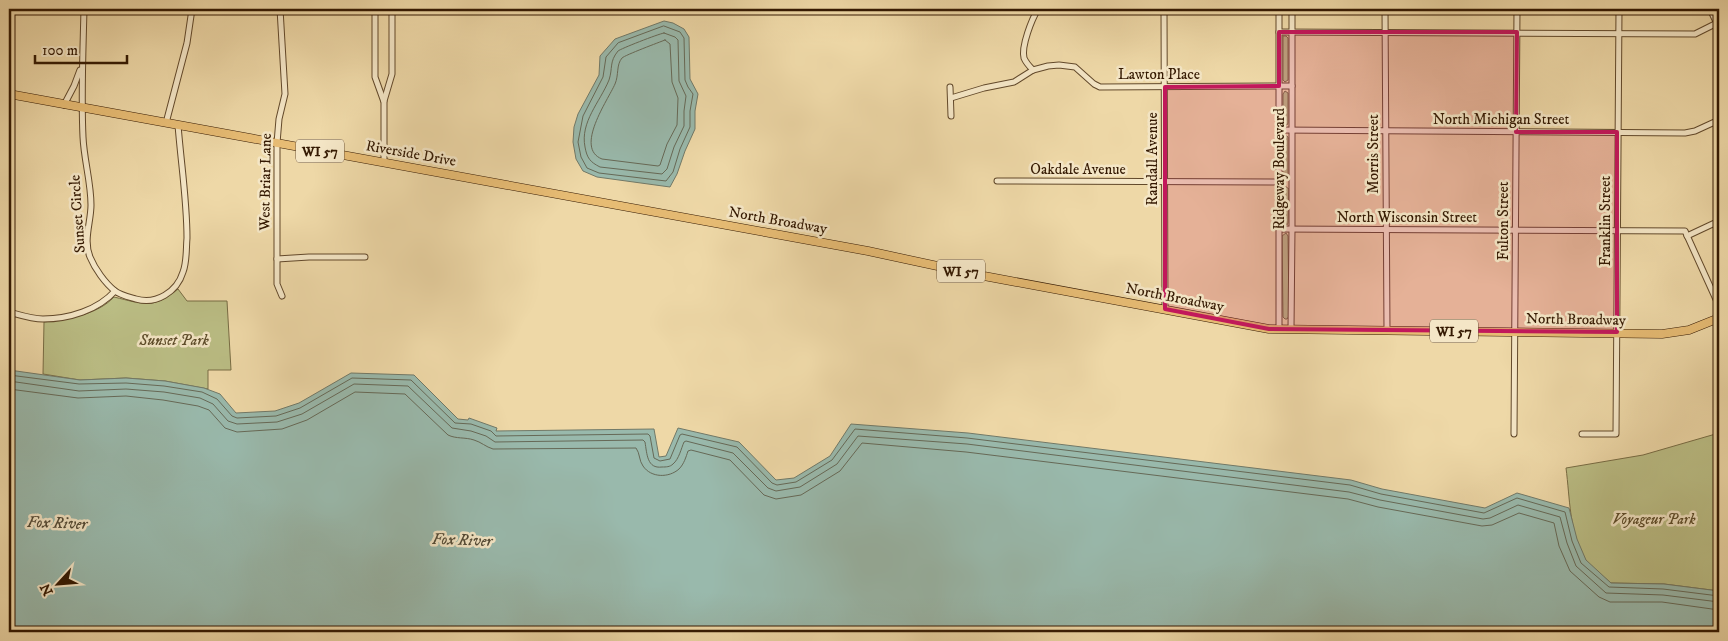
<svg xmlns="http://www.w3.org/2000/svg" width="1728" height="641" font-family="'IM FELL DW Pica',serif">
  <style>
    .green { fill: #bbbe85; stroke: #786c44 }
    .water { fill: #99b9ac; stroke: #717968 }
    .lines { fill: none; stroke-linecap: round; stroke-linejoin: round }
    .shore { stroke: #666957; stroke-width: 1 }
    .street-casing { stroke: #62492b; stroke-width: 7 }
    .primary-casing { stroke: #341902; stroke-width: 9 }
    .street { stroke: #f4e6c6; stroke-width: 5 }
    .primary { stroke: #e7bc74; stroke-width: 8 }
    .marked { fill: #c2185b; fill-opacity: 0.2; stroke: #c2185b; stroke-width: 4; stroke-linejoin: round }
    .labels { text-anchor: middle; stroke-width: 5; stroke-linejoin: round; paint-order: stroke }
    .shield { fill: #f4e6c6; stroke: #6e563d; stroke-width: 1 }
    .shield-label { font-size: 14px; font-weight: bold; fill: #341902 }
    .street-label { font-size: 15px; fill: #341902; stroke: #f4e6c6 }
    .park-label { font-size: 15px; font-style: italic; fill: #5c4b29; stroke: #f4e6c6 }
    .water-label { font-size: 16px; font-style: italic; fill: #524935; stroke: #f4e6c6 }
  </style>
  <rect width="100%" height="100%" fill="#eed8a7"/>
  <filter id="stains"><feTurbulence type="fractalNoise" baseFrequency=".004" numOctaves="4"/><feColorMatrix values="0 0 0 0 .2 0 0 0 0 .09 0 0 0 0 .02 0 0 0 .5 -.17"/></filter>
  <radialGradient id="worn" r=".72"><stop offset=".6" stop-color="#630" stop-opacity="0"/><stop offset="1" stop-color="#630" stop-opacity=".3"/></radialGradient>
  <g class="green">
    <path d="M1283 36H1286L1288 38V80L1285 82 1283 80Z"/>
    <path d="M1285 91 1288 93V123L1287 125 1284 126 1283 123V94Z"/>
    <path d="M1284 134 1288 137V175L1287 177 1283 175V137Z"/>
    <path d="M1285 186 1289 189 1288 223 1287 225 1283 222 1282 189Z"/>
    <path d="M1286 233 1288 236 1289 316 1287 319H1285L1283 317 1282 236Z"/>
    <path d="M178 289 187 301H227L231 370H208V389L165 381 126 378 80 380 43 374 44 322C68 319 97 315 114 297 144 304 152 310 178 289Z"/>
    <path d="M1719 433V591L1664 584 1611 583C1603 576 1591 568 1585 559 1569 532 1570 498 1566 468L1643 455Z"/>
  </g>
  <g class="water">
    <path d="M664 21 673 23 684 29 689 37 690 79 698 94 695 111V129L685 151 677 174 670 187 597 177 583 171 576 159 573 142 574 127 578 114 599 75 600 56 615 39Z"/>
    <path d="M9 370 80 380 126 378 165 381 204 388 220 394 236 413 275 411 299 403 351 373 414 375 458 419 468 420 469 418 497 428 496 431 654 429 659 457 666 456 678 428 739 442 776 480 794 478 830 456 851 424 968 433 1351 480 1382 489 1485 508 1517 493 1569 508 1577 539 1586 560 1611 583 1664 584 1719 591V632H9Z"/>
  </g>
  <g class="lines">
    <g class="shore">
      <path d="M664 26 680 32 684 38 685 80 688 87 693 94 690 111V127L680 149 673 172 666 181 599 173 587 168 581 157 578 142 583 116 603 77 606 57 618 43Z"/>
      <path d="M664 33 675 37 678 40 679 81 686 96 684 111V126L674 147 667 169 662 174 600 167C590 162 587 158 585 147 580 122 600 102 609 80 613 68 609 62 618 51 620 49 658 34 664 33Z"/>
      <path d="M665 40 670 44 672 82 678 98 677 125 667 144 660 165 658 166 602 159C574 148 608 100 615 84 619 75 616 65 622 58 625 55 660 42 665 40Z"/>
      <path d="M9 375 79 384 126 383 164 386 202 392 217 399 232 416 237 418 276 416 300 408 352 378 411 380 455 423 471 424 491 431 496 436 648 434 650 436 654 458 660 461 670 459 680 435 682 434 737 447 772 483 777 485 796 482 832 460 855 429 967 438 1350 485 1381 494 1484 513 1517 498 1565 512 1572 541 1581 563 1609 587 1663 589 1719 596"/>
      <path d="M9 381 79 391 126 389 164 392 200 398 213 404 228 421 237 424 277 422 302 414 354 384 408 386 452 428 471 431 486 436 495 442 643 440 645 442C647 454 647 469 662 467 666 467 670 467 673 464 679 459 681 449 684 442L686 441 733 453 768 488 776 491 800 487 837 464 858 436 967 444 1349 492 1380 500 1483 519 1490 518 1518 505 1560 517 1567 543 1576 566 1606 593 1663 595 1719 602"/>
      <path d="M9 389 78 398 126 396 163 400 198 406 209 410 225 428 237 432 282 429 307 420 355 392 405 394 448 435C456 439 465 437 474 440 481 442 486 447 493 449L636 448C640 453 639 461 643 466 651 478 669 478 679 469 684 464 686 457 688 451L691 450 730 460 764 495 776 499 801 495 840 471 862 443 966 452 1348 499 1378 507 1482 526 1492 525 1519 513 1554 523 1559 546 1570 571 1599 597 1610 602H1662L1719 610"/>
    </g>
    <g class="street-casing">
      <g id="street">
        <path d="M84 9C83 52 81 94 83 137 84 160 91 182 91 205 91 222 83 240 90 257 95 269 105 283 115 291 120 295 129 297 136 299 156 305 177 292 183 272 187 262 186 249 187 238 187 201 181 163 178 125"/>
        <path d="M280 9 285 94 279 119 277 143V284L282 296"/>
        <path d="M375 9V77L384 102V163"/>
        <path d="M1164 9 1165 309"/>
        <path d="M1385 9 1387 330"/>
        <path d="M1710 9 1719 28"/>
        <path d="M1279 32 1695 34 1719 22"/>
        <path d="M1033 70C1030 67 1026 63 1024 58 1021 46 1032 19 1038 9"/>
        <path d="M950 87 951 116"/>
        <path d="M951 98 984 88 1014 82 1033 70 1048 66 1059 65 1075 67 1094 84 1100 87 1292 86"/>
        <path d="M384 101 392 74V9"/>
        <path d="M64 105 74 86 80 70"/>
        <path d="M166 123 187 43 192 9"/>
        <path d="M1279 130 1685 133 1695 131 1719 120"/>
        <path d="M997 181 1279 182"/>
        <path d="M1279 229 1685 231 1719 306"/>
        <path d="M1687 236 1719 221"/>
        <path d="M277 259 309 257H365"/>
        <path d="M9 312C20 315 32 319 43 319 69 319 98 310 115 291"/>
        <path d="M1279 329V9"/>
        <path d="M1291 329 1292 229V9"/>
        <path d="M1514 434 1517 9"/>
        <path d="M1582 434H1616L1619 9"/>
      </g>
    </g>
    <g class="primary-casing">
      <path id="primary" d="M9 94 868 251 984 276 1269 329 1662 334 1689 330 1719 318"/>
    </g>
    <use href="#street" class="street"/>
    <use href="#primary" class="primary"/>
  </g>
  <path class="marked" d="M1279 32H1517L1516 132H1617V332L1269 329 1165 309V87L1279 86Z"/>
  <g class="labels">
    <g class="shield">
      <rect x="296" y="139.5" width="48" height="23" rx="4"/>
      <rect x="937" y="259.5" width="48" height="23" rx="4"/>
      <rect x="1430" y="319.5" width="48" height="23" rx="4"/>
    </g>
    <g class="shield-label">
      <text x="320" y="156">WI 57</text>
      <text x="961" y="276">WI 57</text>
      <text x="1454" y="336">WI 57</text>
    </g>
    <g class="street-label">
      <text x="1159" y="79">Lawton Place</text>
      <text x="1501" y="124">North Michigan Street</text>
      <text transform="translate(411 153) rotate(10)" y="5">Riverside Drive</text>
      <text transform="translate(1373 154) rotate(-90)" y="5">Morris Street</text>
      <text transform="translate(1152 159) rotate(-90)" y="5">Randall Avenue</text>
      <text x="1078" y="174">Oakdale Avenue</text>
      <text transform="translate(1279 169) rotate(-90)" y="5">Ridgeway Boulevard</text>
      <text transform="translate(265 182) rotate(-89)" y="5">West Briar Lane</text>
      <text transform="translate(77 214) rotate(-94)" y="5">Sunset Circle</text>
      <text x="1407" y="222">North Wisconsin Street</text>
      <text transform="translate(778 220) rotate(10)" y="5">North Broadway</text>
      <text transform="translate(1503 221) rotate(-90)" y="5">Fulton Street</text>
      <text transform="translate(1605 221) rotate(-90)" y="5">Franklin Street</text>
      <text transform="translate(1175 297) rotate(11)" y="5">North Broadway</text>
      <text transform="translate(1576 319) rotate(1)" y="5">North Broadway</text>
    </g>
    <g class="park-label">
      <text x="174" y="345">Sunset Park</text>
      <text x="1654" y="524">Voyageur Park</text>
    </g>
    <g class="water-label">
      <text transform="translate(57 522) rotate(2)" y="6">Fox River</text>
      <text transform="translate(462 539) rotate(2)" y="6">Fox River</text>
    </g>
  </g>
  <rect width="1728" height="641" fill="none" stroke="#eed8a7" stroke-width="30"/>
  <rect x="10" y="10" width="1708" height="621" fill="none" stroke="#341902" stroke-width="2.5"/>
  <rect x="15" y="15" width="1698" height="611" fill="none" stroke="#341902"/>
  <g transform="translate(58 584) rotate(244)" stroke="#f4e6c6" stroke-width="4" paint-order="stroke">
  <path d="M0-4L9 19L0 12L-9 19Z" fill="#341902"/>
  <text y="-8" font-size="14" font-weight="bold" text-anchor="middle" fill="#341902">N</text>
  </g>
  <path d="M35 55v8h92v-8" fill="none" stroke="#341902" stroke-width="2.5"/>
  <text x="42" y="55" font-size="15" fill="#341902" stroke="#f4e6c6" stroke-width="4" paint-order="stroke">100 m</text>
  <rect width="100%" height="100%" filter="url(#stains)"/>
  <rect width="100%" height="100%" fill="url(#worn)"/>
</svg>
